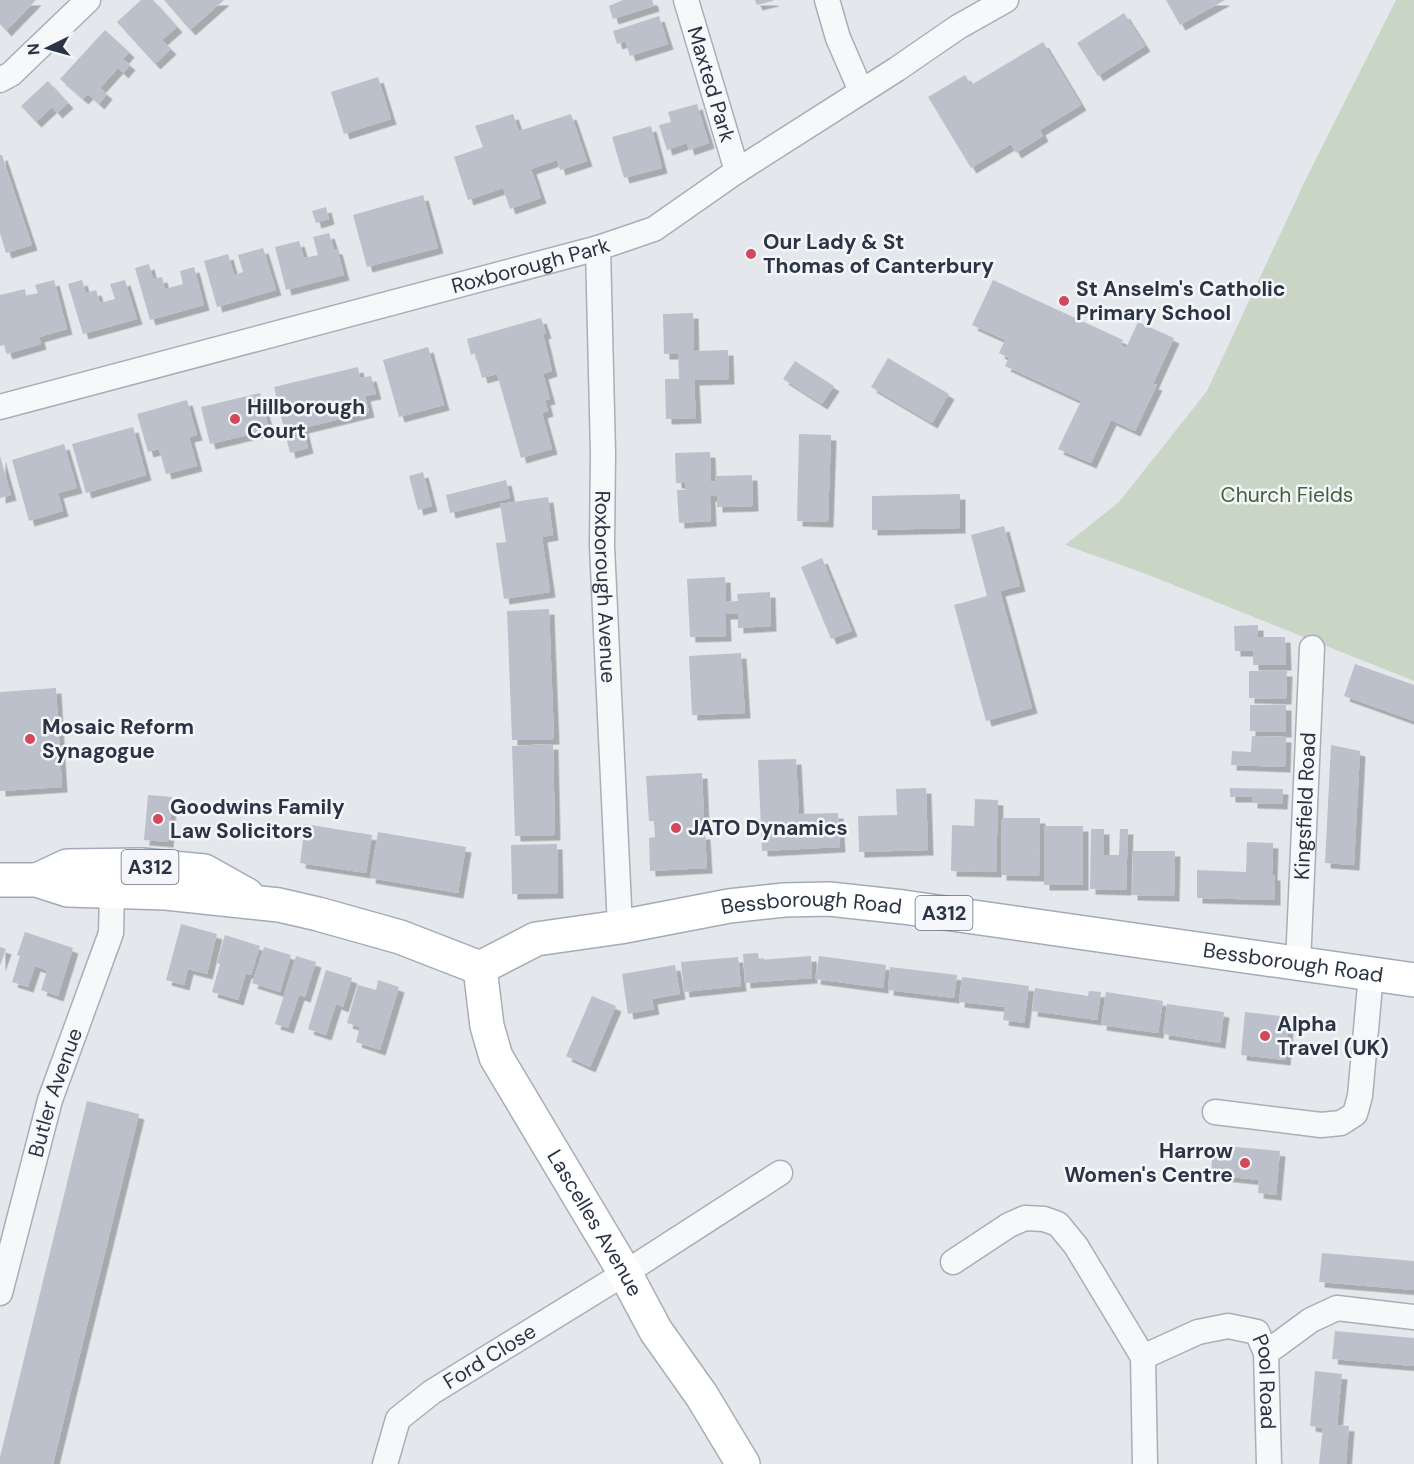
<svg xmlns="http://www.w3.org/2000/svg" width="1414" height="1464" font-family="'DM Sans',sans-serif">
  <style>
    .green { fill: #c9d6c5 }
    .building { fill: #bbc0ca; filter: url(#shadow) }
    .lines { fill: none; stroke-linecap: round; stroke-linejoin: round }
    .street-casing { stroke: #a9aeb7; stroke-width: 27 }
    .secondary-casing { stroke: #a9aeb7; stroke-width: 36 }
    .primary-casing { stroke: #a3abb8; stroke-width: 36 }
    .street { stroke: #f7f8fa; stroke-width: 24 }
    .secondary { stroke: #fff; stroke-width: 33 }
    .primary { stroke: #fff; stroke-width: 33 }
    .poi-dot { fill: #d1495b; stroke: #f4f6f9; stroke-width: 2 }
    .labels { text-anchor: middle; stroke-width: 5; stroke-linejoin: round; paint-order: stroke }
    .shield { fill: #f4f6f9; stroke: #676e7b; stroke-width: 1.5 }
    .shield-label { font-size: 20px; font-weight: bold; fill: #2b3445 }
    .street-label { font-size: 21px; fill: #2b3445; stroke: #f4f6f9 }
    .poi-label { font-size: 21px; font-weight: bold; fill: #2b3445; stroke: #f4f6f9; text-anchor: start }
    .park-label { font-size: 21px; fill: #3f6138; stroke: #f4f6f9 }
  </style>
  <defs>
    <filter id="shadow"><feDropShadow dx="5.5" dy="5.5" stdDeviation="0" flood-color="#0004"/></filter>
  </defs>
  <rect width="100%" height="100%" fill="#e4e7ec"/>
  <path class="green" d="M1396 0H1414V681L1146 574 1065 545 1119 502 1207 391 1305 181Z"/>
  <g class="building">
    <path d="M0 0H36L6 31 0 24Z"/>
    <path d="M141 0H153L177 27 162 40 171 49 155 64 117 22Z"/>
    <path d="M164 0H224L190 30Z"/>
    <path d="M623 0H652L654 6 613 19 609 6Z"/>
    <path d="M755 0H773V1L757 5Z"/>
    <path d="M1166 0H1225L1180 25Z"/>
    <path d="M1124 13 1145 46 1098 76 1077 43Z"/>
    <path d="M659 16 668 44 630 56 625 41 617 44 613 31Z"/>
    <path d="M105 30 129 52 123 59 130 65 123 73 118 68 100 88 107 94 99 104 88 94 83 99 60 79Z"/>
    <path d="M1043 42 1081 105 1040 130 1043 136 1016 153 1011 144 971 168 928 97 965 75 971 85Z"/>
    <path d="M378 77 391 119 344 134 331 92Z"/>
    <path d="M48 81 68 103 57 113 52 107 36 122 21 106Z"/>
    <path d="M697 104 709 143 689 150 687 143 667 150 659 125 671 122 668 112Z"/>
    <path d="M513 114 519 131 571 114 587 161 560 170 557 160 531 169 541 198 510 209 503 188 468 200 454 157 483 147 475 126Z"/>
    <path d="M651 126 662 168 624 178 612 137Z"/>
    <path d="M0 155H2L32 245 6 253 0 233Z"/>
    <path d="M423 195 438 248 367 267 353 215Z"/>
    <path d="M326 207 329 219 316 223 312 211Z"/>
    <path d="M329 233 334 249H337L344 275 286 290 275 247 299 241 304 258 318 255 313 237Z"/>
    <path d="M263 248 276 290 217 307 204 261 228 254 234 275 243 272 238 255Z"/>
    <path d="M149 264 153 279 162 277 165 289 183 284 180 271 194 267 204 305 150 320 135 268Z"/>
    <path d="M54 280 67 329 39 337 41 344 7 354 4 345 0 346V295L25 289 26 296 38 293 35 285Z"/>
    <path d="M82 280 86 293 96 290 100 303 115 299 110 284 125 280 137 319 83 334 68 284Z"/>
    <path d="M993 280 1123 340 1121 345 1126 348 1138 322 1174 338 1153 384 1157 385 1135 431 1111 420 1091 463 1058 449 1081 401 1005 366 1009 358 999 353 1005 340 972 325Z"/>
    <path d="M693 313 694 351 728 350 729 379 694 380 696 418 666 419 665 379H679L678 354H664L663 314Z"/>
    <path d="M541 318 546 333 543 334 552 371 543 374 550 399 545 400 548 411 542 413 552 449 521 458 497 374 482 378 475 353 471 355 467 339Z"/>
    <path d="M428 347 444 405 399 417 383 360Z"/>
    <path d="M888 358 949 394 932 423 871 387Z"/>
    <path d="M795 361 834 386 822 404 783 379Z"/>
    <path d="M358 367 360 378 371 376 376 394 365 396 369 412 303 428 308 448 290 453 274 387Z"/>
    <path d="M260 393 269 430 210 444 201 407Z"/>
    <path d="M187 400 197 435 189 437 197 466 166 474 159 449 148 452 137 414Z"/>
    <path d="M133 427 146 475 86 493 72 444Z"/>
    <path d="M799 434 831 435 828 522 797 521Z"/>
    <path d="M64 444 77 488 58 493 63 511 29 521 12 460Z"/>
    <path d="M710 452 711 481H716L715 476 752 475 753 506 717 507V496H710L711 521 679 523 677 490H685V483H676L675 453Z"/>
    <path d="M0 456 11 495 0 498Z"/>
    <path d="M423 472 432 506 418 510 409 476Z"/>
    <path d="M506 480 510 498 450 513 446 495Z"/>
    <path d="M960 494V528L872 530V496Z"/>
    <path d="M548 497 553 535 542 537 550 592 504 599 496 543 506 542 500 504Z"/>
    <path d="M1004 526 1020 586 1000 591 1032 708 986 721 954 605 987 596 971 535Z"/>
    <path d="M822 558 852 631 831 639 801 567Z"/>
    <path d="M725 577 726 602 738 601 737 594 770 592 771 626 738 628V614H725L726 636 690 637 687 579Z"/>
    <path d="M549 609 554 739 512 740 507 611Z"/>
    <path d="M1258 625V637H1285L1286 665H1253V651H1235L1234 626Z"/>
    <path d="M741 653 745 713 692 715 689 656Z"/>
    <path d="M1355 664 1414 685V721L1344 696Z"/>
    <path d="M1249 671H1287L1286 699 1249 698Z"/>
    <path d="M56 688 62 787 0 791V692Z"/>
    <path d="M1250 705H1286V732L1250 731Z"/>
    <path d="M1252 736 1286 737 1285 767 1231 765 1232 751 1251 752Z"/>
    <path d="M553 744 555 835 515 836 512 746Z"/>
    <path d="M1331 745 1360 751 1354 865 1325 863Z"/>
    <path d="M796 759 799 814 838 813 840 847 762 851 758 760Z"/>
    <path d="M702 773 704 818H697L698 834H705L707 868 650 871 649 838 655 837 654 821H649L646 776Z"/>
    <path d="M926 788 928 850 859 852 858 816 897 815 896 789Z"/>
    <path d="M1230 788 1283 789 1282 804 1252 803V797H1230Z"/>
    <path d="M148 795 172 797 168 842 144 840Z"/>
    <path d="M975 799 998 800 996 872 951 871 952 825 974 826Z"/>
    <path d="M1002 818H1040L1039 876 1001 875Z"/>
    <path d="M305 824 372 835 366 873 300 863Z"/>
    <rect x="1044" y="826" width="39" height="59"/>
    <path d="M1091 829H1104V855H1119L1120 829H1128L1126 890 1090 889Z"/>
    <path d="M378 832 466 847 458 893 370 878Z"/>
    <path d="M1247 842 1273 843 1272 875H1275V900L1197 898V870L1246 872Z"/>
    <path d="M557 844 558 893 512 894 511 845Z"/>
    <path d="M1133 851H1175L1174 896 1132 895Z"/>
    <path d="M181 924 217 934 207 974 188 969 184 985 166 980Z"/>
    <path d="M25 932 73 948 58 996 41 990 47 971 41 968 35 966 28 987 12 982 20 956 17 955Z"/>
    <path d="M225 935 260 946 251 975 246 973 238 1000 212 992 220 964 217 963Z"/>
    <path d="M0 947 6 949 0 966Z"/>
    <path d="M264 947 291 955 280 992 252 983Z"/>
    <path d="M758 953 759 960 811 956 812 978 745 983 743 954Z"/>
    <path d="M296 956 316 962 305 997 299 995 288 1028 275 1024Z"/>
    <path d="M819 956 886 965 883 988 815 979Z"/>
    <path d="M738 957 741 986 684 992 681 962Z"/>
    <path d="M675 965 680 994 652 999 654 1009 628 1014 622 974Z"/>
    <path d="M890 967 957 975 954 998 888 990Z"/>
    <path d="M326 970 352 978 343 1007 336 1004 326 1035 308 1029Z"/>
    <path d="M962 977 1029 986 1024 1023 1003 1020 1005 1007 959 1002Z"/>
    <path d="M378 980 399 987 380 1050 356 1042 360 1027 347 1023 358 985 376 990Z"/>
    <path d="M1035 988 1088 996 1089 991 1101 992 1097 1020 1032 1011Z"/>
    <path d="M1106 992 1163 1001 1158 1033 1101 1025Z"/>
    <path d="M592 996 616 1006 590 1067 566 1056Z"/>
    <path d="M1167 1004 1224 1012 1220 1043 1163 1034Z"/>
    <path d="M1245 1012 1289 1017 1285 1060 1241 1055Z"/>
    <path d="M87 1101 139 1114 53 1464H0V1457Z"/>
    <path d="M1213 1145 1280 1151 1276 1195 1258 1193 1259 1180 1211 1175Z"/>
    <path d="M1322 1253 1414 1261V1290L1319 1282Z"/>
    <path d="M1335 1331 1414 1338V1366L1332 1359Z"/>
    <path d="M1315 1371 1342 1374 1337 1425 1349 1426 1346 1464H1319L1323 1428 1310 1426Z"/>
  </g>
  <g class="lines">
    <g class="street-casing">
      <g id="street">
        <path id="s1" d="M686 0 737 171"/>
        <path d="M827 0 838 38 861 91"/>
        <path d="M0 80 11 74 88 0"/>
        <path id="s2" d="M598 248 603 453 602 546 620 927"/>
        <path id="s3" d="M0 407 598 248 654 229 737 171 897 69 958 27 1006 0"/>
        <path id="s4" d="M1298 964 1312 648"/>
        <path d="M1215 1112 1321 1125 1341 1123 1355 1114 1360 1096 1371 974"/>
        <path d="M953 1262 1009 1225 1025 1218 1044 1219 1058 1224 1076 1246 1143 1357 1145 1464"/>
        <path id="s5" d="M0 1293 50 1100 111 933 112 892"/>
        <path d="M1266 1353 1311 1320 1337 1308 1414 1317"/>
        <path id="s6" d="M1143 1357 1198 1332 1228 1326 1257 1332 1266 1353 1269 1464"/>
        <path id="s7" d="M385 1464 398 1419 432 1392 625 1273 780 1173"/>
      </g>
    </g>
    <g class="secondary-casing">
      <g id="secondary">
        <path id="s8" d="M480 968 487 1026 496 1057 625 1273 656 1331 702 1396 743 1464"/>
      </g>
    </g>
    <g class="primary-casing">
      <g id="primary">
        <path id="s9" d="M0 880H37L68 890 166 893 279 905 318 914 400 937 480 968 536 939 620 927 729 906 784 900 829 899 903 907 1414 980"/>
        <path d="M37 880 67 866 141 865 204 871 247 895"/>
      </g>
    </g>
    <use href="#street" class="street"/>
    <use href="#secondary" class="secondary"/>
    <use href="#primary" class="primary"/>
  </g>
  <g class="poi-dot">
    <circle cx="751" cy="254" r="6"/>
    <circle cx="1064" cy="301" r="6"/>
    <circle cx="235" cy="419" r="6"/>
    <circle cx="30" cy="739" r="6"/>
    <circle cx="158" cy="819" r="6"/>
    <circle cx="676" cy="828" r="6"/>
    <circle cx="1265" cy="1036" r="6"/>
    <circle cx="1245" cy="1163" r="6"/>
  </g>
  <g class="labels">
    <g class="shield">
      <rect x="121.5" y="850" width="57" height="34" rx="4.5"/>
      <rect x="915.5" y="896" width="57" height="34" rx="4.5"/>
    </g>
    <g class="shield-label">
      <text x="150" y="874">A312</text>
      <text x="944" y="920">A312</text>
    </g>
    <g class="street-label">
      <text dy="7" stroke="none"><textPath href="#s1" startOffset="88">Maxted Park</textPath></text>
      <text dy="7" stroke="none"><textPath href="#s3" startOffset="549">Roxborough Park</textPath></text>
      <text dy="7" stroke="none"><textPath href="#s2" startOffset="339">Roxborough Avenue</textPath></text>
      <text dy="7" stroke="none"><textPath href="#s4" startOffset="158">Kingsfield Road</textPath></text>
      <text dy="7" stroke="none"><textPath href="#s9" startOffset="834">Bessborough Road</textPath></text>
      <text dy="7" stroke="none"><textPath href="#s9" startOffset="1320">Bessborough Road</textPath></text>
      <text dy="7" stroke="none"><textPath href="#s5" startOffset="208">Butler Avenue</textPath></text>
      <text dy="7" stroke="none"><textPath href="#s8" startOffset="284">Lascelles Avenue</textPath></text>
      <text dy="7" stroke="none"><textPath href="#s7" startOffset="158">Ford Close</textPath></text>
      <text dy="7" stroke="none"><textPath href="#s6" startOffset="172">Pool Road</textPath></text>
    </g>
    <g class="poi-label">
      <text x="763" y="249">Our Lady &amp; St<tspan x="763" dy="24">Thomas of Canterbury</tspan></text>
      <text x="1076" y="296">St Anselm's Catholic<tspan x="1076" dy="24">Primary School</tspan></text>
      <text x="247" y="414">Hillborough<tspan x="247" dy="24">Court</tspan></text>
      <text x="42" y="734">Mosaic Reform<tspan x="42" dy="24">Synagogue</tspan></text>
      <text x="170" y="814">Goodwins Family<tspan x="170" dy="24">Law Solicitors</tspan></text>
      <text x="688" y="835">JATO Dynamics</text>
      <text x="1277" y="1031">Alpha<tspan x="1277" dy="24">Travel (UK)</tspan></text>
      <text x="1233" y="1158" text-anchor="end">Harrow<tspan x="1233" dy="24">Women's Centre</tspan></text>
    </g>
    <g class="park-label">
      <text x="1287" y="502">Church Fields</text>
    </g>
  </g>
  <g transform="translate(48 48) rotate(265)" stroke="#f4f6f9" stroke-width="4.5" paint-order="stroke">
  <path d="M0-4.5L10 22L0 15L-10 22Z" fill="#2b3445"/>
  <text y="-9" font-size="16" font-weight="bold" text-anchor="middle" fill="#2b3445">N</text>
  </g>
</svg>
